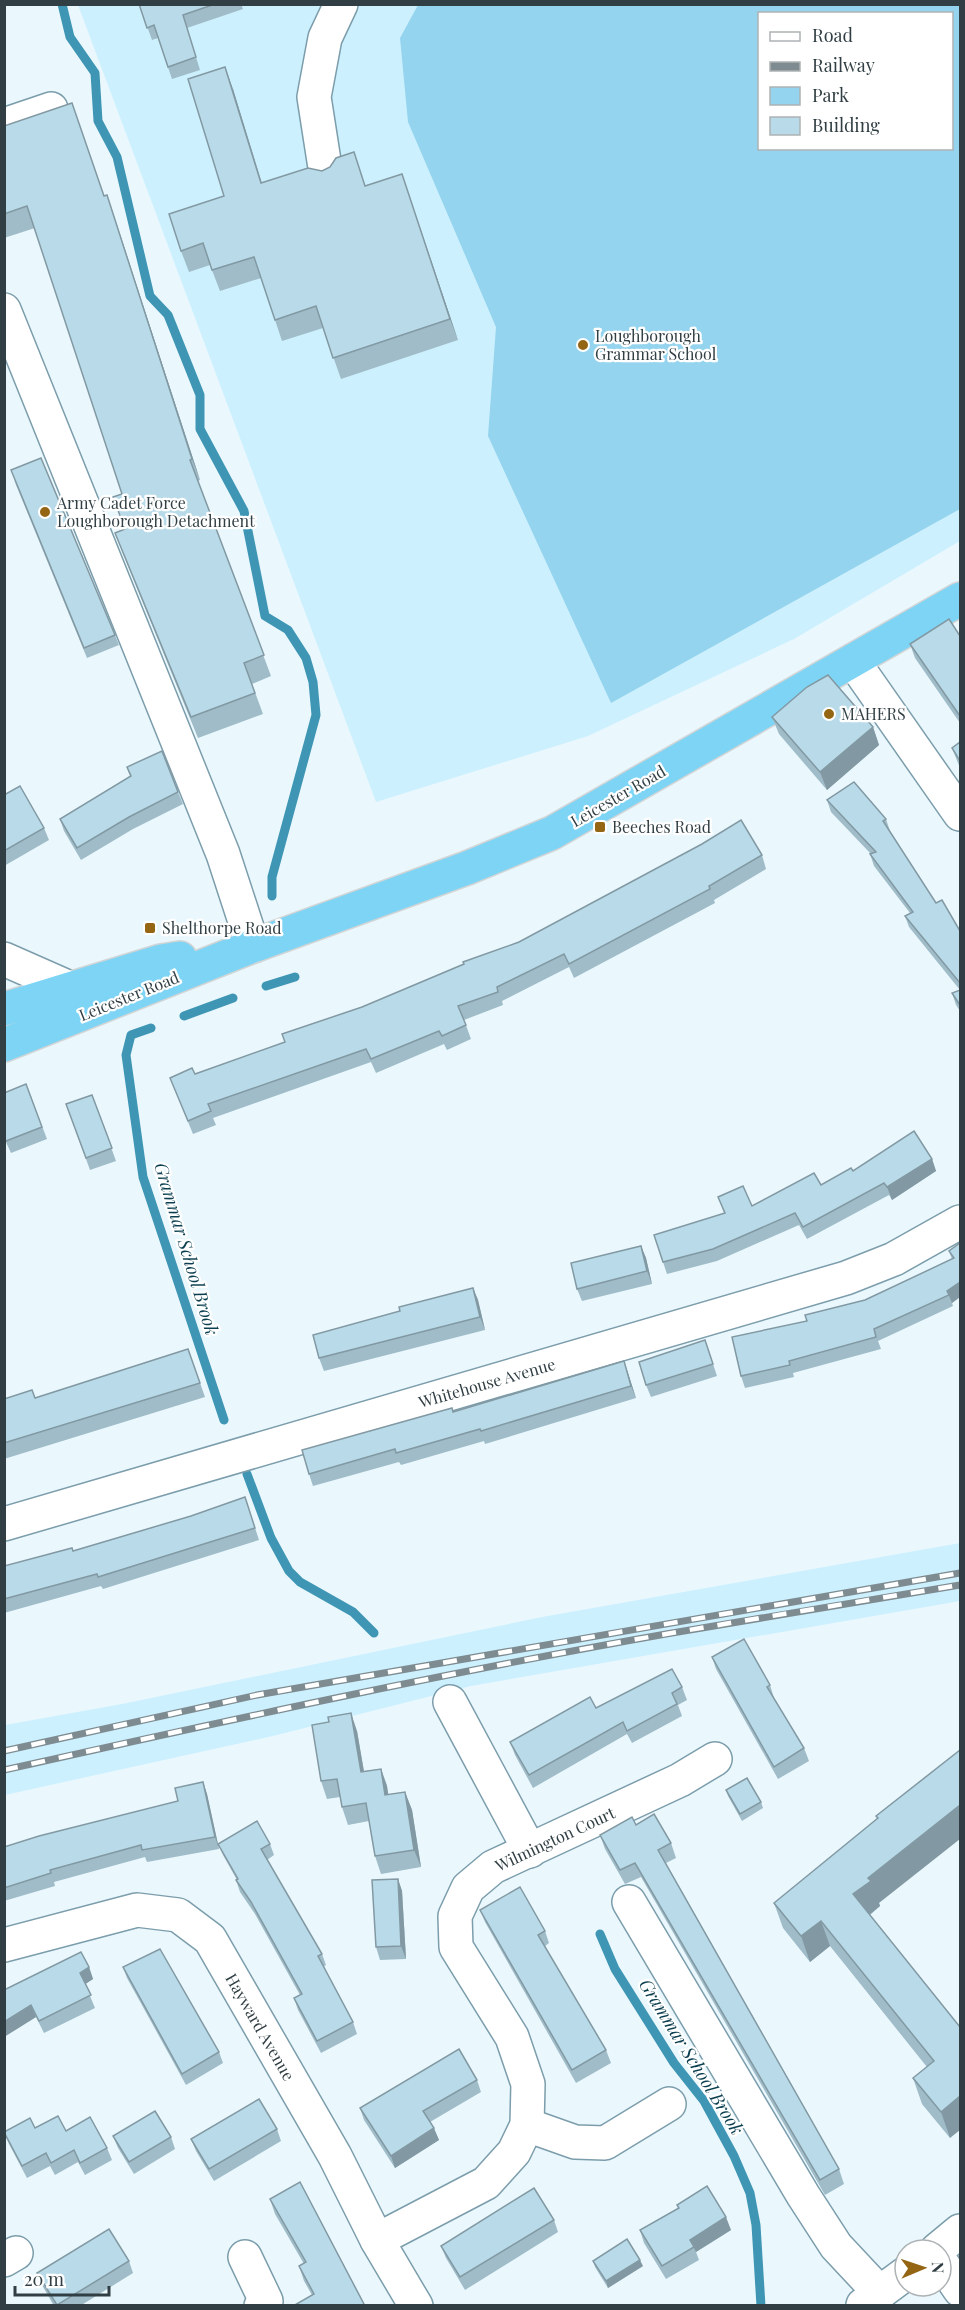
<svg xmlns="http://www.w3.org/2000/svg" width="965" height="2310" font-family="'Playfair Display',serif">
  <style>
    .built { fill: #cdf0fe; fill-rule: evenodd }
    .green { fill: #94d4ee; fill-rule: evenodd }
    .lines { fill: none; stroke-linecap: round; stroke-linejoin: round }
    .stream { stroke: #3f96b4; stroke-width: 9 }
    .minor-casing { stroke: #7c9dab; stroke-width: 36 }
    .highway-casing { stroke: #d2d5d6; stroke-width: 36 }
    .minor { stroke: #fff; stroke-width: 33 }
    .highway { stroke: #7ed4f5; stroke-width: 33 }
    .rail-casing { stroke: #7e8c91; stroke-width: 7 }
    .rail { stroke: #fff; stroke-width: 4.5; stroke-dasharray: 14; stroke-linecap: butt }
    .wall { fill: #9fbcc8 }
    .shaded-wall { fill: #8299a3 }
    .building { fill: #b9dbe9; stroke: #8299a3; stroke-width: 1.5 }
    .poi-dot { fill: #946513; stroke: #fff; stroke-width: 2 }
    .labels { text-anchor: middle; stroke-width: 4.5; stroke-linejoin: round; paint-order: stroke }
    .poi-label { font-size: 16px; fill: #313f44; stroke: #fff; text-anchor: start }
    .street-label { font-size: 16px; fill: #313f44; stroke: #fff }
    .water-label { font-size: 18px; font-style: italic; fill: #0b3f50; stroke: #fff }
  </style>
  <rect width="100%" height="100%" fill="#eaf8fe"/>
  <g class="built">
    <path d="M78 5H960V541L794 639 588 736 376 802ZM760 14H952V148H760Z"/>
    <path d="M960 1543V1601L471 1686 273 1736 5 1795V1725L122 1704 542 1617Z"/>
  </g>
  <path class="green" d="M418 5H960V509L611 703 488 436 496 327 408 122 400 38ZM760 14H952V148H760Z"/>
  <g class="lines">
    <g class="stream">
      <path d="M62 4 70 37 95 73 98 121 117 157 150 296 168 315 200 395V429L244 511 265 616 288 630 306 658 313 682 316 715 272 877V896"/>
      <path d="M266 986 295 977"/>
      <path d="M184 1016 233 998"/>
      <path d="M151 1028 131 1035 126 1055 143 1177 224 1420"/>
      <path d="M247 1474 271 1538 289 1571 300 1582 353 1612 374 1633"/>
      <path d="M600 1934 615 1969 674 2063 704 2101 734 2156 750 2193 756 2225 761 2306"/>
    </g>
    <g class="minor-casing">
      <g id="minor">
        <path d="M4 125 51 109"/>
        <path d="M326 174 314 97 325 38 341 4"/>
        <path d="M4 310 223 854 253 946"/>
        <path d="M853 661 960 814"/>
        <path d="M4 959 72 989"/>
        <path d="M4 1524 846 1278 894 1259 960 1222"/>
        <path d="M450 1702 530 1851"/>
        <path d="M629 1902 803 2195 836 2246 880 2293"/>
        <path d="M4 1945 137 1910 178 1915 210 1939 335 2156 377 2240 416 2306"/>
        <path d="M527 2125 575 2142 605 2143 669 2104"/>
        <path d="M377 2240 486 2183 514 2152 527 2125 528 2084 512 2037 456 1947 455 1916 468 1888 493 1867 680 1780 715 1759"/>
        <path d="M937 2250 960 2231"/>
        <path d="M245 2257 266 2301 261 2306"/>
        <path d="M4 2260 16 2253"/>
        <path d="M941 2262 960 2290"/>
        <path d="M863 2305 905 2274"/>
      </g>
    </g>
    <g class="highway-casing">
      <g id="highway">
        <path d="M4 1009 161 961 180 958"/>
        <path d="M4 1045 253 946 467 868 552 833 960 599"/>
      </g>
    </g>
    <use href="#minor" class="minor"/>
    <use href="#highway" class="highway"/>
    <g class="rail-casing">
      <g id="rail">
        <path d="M4 1751 257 1695 960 1573"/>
        <path d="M4 1770C224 1721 444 1673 666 1634 764 1617 862 1601 960 1585"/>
      </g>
    </g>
    <use href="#rail" class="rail"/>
  </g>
  <g class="wall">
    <path d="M139 4H241L243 9 187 28 200 70 172 79 158 38 152 40Z"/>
    <path d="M233 89 262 183 366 186 409 195 458 340 341 379 323 328 282 341 261 278 220 291 210 265 189 272 181 251 224 196Z"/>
    <path d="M4 126 104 196 114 216 200 480 198 481 271 676 252 684 263 714 198 738 123 554 115 533 125 529 122 494 35 228 4 238Z"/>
    <path d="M14 480 115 635 119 645 87 658Z"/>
    <path d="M960 636V723L915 658 910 644Z"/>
    <path d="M772 717 873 727 879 745 827 790 779 734Z"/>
    <path d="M960 742V768L952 748Z"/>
    <path d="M127 767 178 792 183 804 133 829 81 860 64 831 60 819 130 776Z"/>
    <path d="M4 795 44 828 49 840 4 866Z"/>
    <path d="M827 800 886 819 890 831 936 903 960 931V1011L956 1005 952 993 960 990 909 927 905 916 910 913 874 866 870 854H871L831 812Z"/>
    <path d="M762 855 766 869 714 900 715 903 574 978 569 967 502 1001 503 1005 464 1020 471 1039 447 1050 444 1044 376 1073 371 1062 213 1118 216 1125 193 1134 170 1078 195 1074 285 1042 362 1007Z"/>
    <path d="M26 1084 47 1139 11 1153 5 1140H4V1093Z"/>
    <path d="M92 1095 116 1161 90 1170 66 1104Z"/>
    <path d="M932 1159 936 1171 892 1200 889 1195 807 1239 799 1225 717 1261 667 1274 663 1262 724 1213 718 1197 752 1206 821 1185 853 1171Z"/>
    <path d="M960 1243V1297L952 1303 953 1306 878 1341 881 1349 793 1373 794 1377 745 1388 741 1376 807 1321 865 1300 952 1259 949 1251Z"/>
    <path d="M641 1246 646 1258 652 1284 582 1301 577 1289Z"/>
    <path d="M473 1288 478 1300 485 1330 324 1371 319 1358 400 1311Z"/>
    <path d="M705 1340 717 1376 651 1397 646 1385Z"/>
    <path d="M188 1349 205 1397 4 1459V1399L35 1398Z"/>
    <path d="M624 1361 636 1398 485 1444 484 1441 401 1465 399 1462 313 1486 309 1474 453 1412Z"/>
    <path d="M245 1497 259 1540 103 1589 101 1586 4 1613V1566L73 1551 191 1516Z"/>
    <path d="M712 1657 770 1685 774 1698 804 1748 809 1761 778 1779 716 1669Z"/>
    <path d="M682 1687 687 1700 678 1705 682 1716 632 1743 627 1734 533 1788 515 1755 510 1742 596 1708Z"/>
    <path d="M357 1731 364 1771 381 1769 387 1786 388 1795 405 1792 412 1810 421 1867 381 1874 375 1856 369 1821 348 1825 342 1807 340 1797 327 1799 321 1781Z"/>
    <path d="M960 1750 879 1903 880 1906 870 1915 960 2027 950 2138 922 2104 913 2078 927 2067 830 1946 810 1962 783 1928 774 1903 877 1819 876 1816Z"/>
    <path d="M203 1782 207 1794 219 1849 147 1862 145 1857 54 1882 55 1886 4 1901V1847L178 1801Z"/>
    <path d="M726 1790 761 1802 763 1808 742 1821 728 1796Z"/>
    <path d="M636 1825 671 1843 676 1858 666 1863 839 2169 844 2184 825 2195 641 1877 625 1884 605 1849 600 1835Z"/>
    <path d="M218 1844H270L274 1855 267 1860 322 1954 326 1965 323 1967 353 2022 357 2034 321 2053 298 2010 294 1998 300 1995 255 1914 240 1892 236 1880H237L223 1855Z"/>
    <path d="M398 1879 402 1891 406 1959 380 1960 376 1947Z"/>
    <path d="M480 1910 545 1931 549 1943 545 1946 606 2050 611 2063 576 2083 485 1922Z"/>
    <path d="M89 1967 93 1979 85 1984 95 2008 44 2033 36 2017 4 2037V1990Z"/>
    <path d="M123 1967 219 2052 223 2063 186 2085 127 1978Z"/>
    <path d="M477 2080 481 2092 430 2122 439 2140 395 2168 364 2120 360 2108Z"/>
    <path d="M35 2128 66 2131 107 2148 112 2160 85 2175 78 2162 55 2175 50 2166 27 2178 9 2144 4 2133Z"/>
    <path d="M277 2129 281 2141 214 2181 196 2151 191 2139Z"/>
    <path d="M113 2136 171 2137 175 2149 134 2174 118 2148Z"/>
    <path d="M270 2199 365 2306 312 2295 304 2281 299 2266 304 2264 275 2214Z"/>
    <path d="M677 2205 731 2230 696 2252 699 2260 666 2279 644 2243 640 2230 678 2208Z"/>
    <path d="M554 2220 558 2232 465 2290 446 2258 441 2246Z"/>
    <path d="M129 2261 133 2273 80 2306H54L42 2285 37 2273Z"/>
    <path d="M593 2261 643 2266 608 2288 595 2267Z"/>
  </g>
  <g class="shaded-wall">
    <path d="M225 67 233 89 268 205 261 183Z"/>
    <path d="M402 174 409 195 458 340 450 319Z"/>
    <path d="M107 195 114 216 200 480 192 459Z"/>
    <path d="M873 727 879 745 827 790 820 772Z"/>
    <path d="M932 1159 936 1171 892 1200 887 1187Z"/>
    <path d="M641 1246 646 1258 652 1284 647 1271Z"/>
    <path d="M960 1282V1297L952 1303 947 1291Z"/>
    <path d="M473 1288 478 1300 485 1330 480 1317Z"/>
    <path d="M624 1361 628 1373 636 1398 631 1386Z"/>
    <path d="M351 1713 357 1731 367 1790 361 1772Z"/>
    <path d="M381 1769 387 1786 391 1813 385 1795Z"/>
    <path d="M203 1782 207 1794 219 1849 215 1837Z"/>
    <path d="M405 1792 412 1810 421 1867 414 1850Z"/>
    <path d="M960 1805V1839L879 1903 880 1906 863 1920 853 1894 868 1878Z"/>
    <path d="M398 1879 402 1891 406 1959 401 1946Z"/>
    <path d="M821 1921 830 1946 810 1962 801 1936Z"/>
    <path d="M89 1967 93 1979 84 1985 80 1973Z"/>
    <path d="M31 2005 36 2017 4 2037V2022Z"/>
    <path d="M960 2096V2130L950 2138 941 2112Z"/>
    <path d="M434 2128 439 2140 395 2168 391 2156Z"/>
    <path d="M726 2217 731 2230 696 2252 690 2240Z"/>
    <path d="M640 2260 643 2266 608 2288 606 2281Z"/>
  </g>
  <g class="building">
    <path d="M139 4H215L183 15 196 57 168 67 154 25 147 28Z"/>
    <path d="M225 67 261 183 308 168 322 171 330 167 336 158 354 152 365 186 402 174 450 319 333 358 316 306 275 320 254 257 212 270 203 243 181 251 169 214 224 196 188 79Z"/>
    <path d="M72 103 104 196 107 195 192 459 190 460 264 655 244 663 255 693 191 717 115 533 125 529 113 497 122 494 27 206 4 214V126Z"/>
    <path d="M41 458 115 635 84 648 11 470Z"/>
    <path d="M949 619 960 636V716L910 644Z"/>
    <path d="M828 675 873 727 820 772 772 717 807 687Z"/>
    <path d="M960 742V761L952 748Z"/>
    <path d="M162 751 178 792 129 817 77 848 60 819 131 776 127 767Z"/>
    <path d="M854 782 886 819 883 821 936 903 942 900 960 931V983L905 916 913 912 870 854 876 852 827 800Z"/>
    <path d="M20 786 44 828 4 851V795Z"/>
    <path d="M741 820 762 855 709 886 710 889 569 964 564 954 497 987 498 992 458 1006 466 1025 442 1036 439 1031 371 1059 366 1049 208 1104 211 1111 188 1121 170 1078 192 1068 195 1074 285 1042 282 1034 362 1007 464 964 463 962 519 942 702 844Z"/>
    <path d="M960 990V1005L952 993Z"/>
    <path d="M26 1084 42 1127 6 1141 4 1137V1093Z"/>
    <path d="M92 1095 112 1148 86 1158 66 1104Z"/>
    <path d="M914 1131 932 1159 887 1187 884 1183 803 1227 795 1213 713 1249 663 1262 654 1235 725 1213 718 1197 743 1186 752 1206 814 1173 821 1185 851 1168 853 1171Z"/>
    <path d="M960 1243V1282L947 1291 949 1295 874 1329 876 1337 789 1361 790 1365 741 1376 732 1337 807 1321 805 1315 865 1300 954 1258 949 1251Z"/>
    <path d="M641 1246 647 1271 577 1289 571 1263Z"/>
    <path d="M473 1288 480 1317 319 1358 313 1335 400 1311 399 1307Z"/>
    <path d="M705 1340 713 1364 646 1385 639 1362Z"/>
    <path d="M188 1349 200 1383 4 1443V1399L32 1390 35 1398Z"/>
    <path d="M624 1361 631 1386 481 1431 480 1429 396 1453 395 1449 309 1474 302 1450 452 1408 453 1412Z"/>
    <path d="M245 1497 255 1528 98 1577 97 1574 4 1599V1566L72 1548 73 1551 191 1516Z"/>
    <path d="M744 1639 770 1685 767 1687 804 1748 774 1767 712 1657Z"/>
    <path d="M672 1669 682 1687 672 1693 677 1704 627 1731 623 1722 529 1775 510 1742 590 1697 596 1708Z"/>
    <path d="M351 1713 361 1772 381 1769 385 1795 405 1792 414 1850 375 1856 366 1803 342 1807 337 1779 321 1781 312 1725 329 1722 328 1717Z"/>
    <path d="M960 1750V1805L868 1878 871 1881 853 1894 960 2027V2096L941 2112 913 2078 934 2061 821 1921 801 1936 774 1903 878 1818 876 1816Z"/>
    <path d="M747 1778 761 1802 740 1814 726 1790Z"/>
    <path d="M203 1782 215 1837 142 1850 141 1845 50 1870 51 1873 4 1888V1847L39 1836 178 1801 175 1788Z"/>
    <path d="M654 1814 671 1843 658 1850 839 2169 820 2180 635 1863 620 1870 600 1835 632 1817 636 1825Z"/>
    <path d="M257 1821 270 1844 261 1849 322 1954 318 1956 353 2022 317 2041 294 1998 302 1994 251 1902 236 1880 238 1879 218 1844Z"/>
    <path d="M398 1879 401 1946 376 1947 372 1880Z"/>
    <path d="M520 1887 545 1931 538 1935 606 2050 572 2070 480 1910Z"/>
    <path d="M160 1949 219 2052 182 2074 123 1967Z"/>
    <path d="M81 1952 89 1967 80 1973 91 1995 39 2021 31 2005 4 2022V1990Z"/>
    <path d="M459 2049 477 2080 423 2111 434 2128 391 2156 360 2108Z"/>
    <path d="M259 2099 277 2129 209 2169 191 2139Z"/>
    <path d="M155 2111 171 2137 129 2162 113 2136Z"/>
    <path d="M58 2116 66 2131 90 2117 107 2148 80 2163 74 2150 51 2163 46 2153 22 2166 4 2132 30 2118 35 2128Z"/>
    <path d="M300 2182 365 2306H293L314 2294 299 2266 306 2262 270 2199Z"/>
    <path d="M707 2186 726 2217 690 2240 694 2247 662 2266 640 2230 679 2208 677 2205Z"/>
    <path d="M534 2188 554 2220 460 2277 441 2246Z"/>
    <path d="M109 2229 129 2261 57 2305 37 2273Z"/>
    <path d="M627 2239 640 2260 606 2281 593 2261Z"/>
  </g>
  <g class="poi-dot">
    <circle cx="583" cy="345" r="6"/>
    <circle cx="45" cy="512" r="6"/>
    <circle cx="829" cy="714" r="6"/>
    <rect x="594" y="821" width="12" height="12" rx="3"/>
    <rect x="144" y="922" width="12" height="12" rx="3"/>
  </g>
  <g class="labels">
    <g class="poi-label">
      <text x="595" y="342">Loughborough<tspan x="595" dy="18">Grammar School</tspan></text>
      <text x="57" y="509">Army Cadet Force<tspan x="57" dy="18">Loughborough Detachment</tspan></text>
      <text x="841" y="720">MAHERS</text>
      <text x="612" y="833">Beeches Road</text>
      <text x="162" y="934">Shelthorpe Road</text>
    </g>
    <g class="street-label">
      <text transform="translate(618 796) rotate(-30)" y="6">Leicester Road</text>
      <text transform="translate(129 996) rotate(-22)" y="6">Leicester Road</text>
      <text transform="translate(487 1383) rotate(-16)" y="6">Whitehouse Avenue</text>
      <text transform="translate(555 1839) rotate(-25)" y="6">Wilmington Court</text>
      <text transform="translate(260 2027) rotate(60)" y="6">Hayward Avenue</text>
    </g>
    <g class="water-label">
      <text transform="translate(186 1249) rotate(73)" y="6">Grammar School Brook</text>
      <text transform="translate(691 2057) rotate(58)" y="6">Grammar School Brook</text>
    </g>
  </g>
  <rect width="965" height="2310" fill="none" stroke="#313f44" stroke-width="12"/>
  <rect x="758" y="12" width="195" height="138" fill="#ffffff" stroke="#adb2b4" stroke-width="1.5"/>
  <rect x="770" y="32" width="30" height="9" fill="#ffffff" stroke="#adb2b4" stroke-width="1.5"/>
  <text x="812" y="42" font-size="18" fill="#313f44">Road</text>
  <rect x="770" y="62" width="30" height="9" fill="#7e8c91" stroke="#adb2b4" stroke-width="1.5"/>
  <text x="812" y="72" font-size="18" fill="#313f44">Railway</text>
  <rect x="770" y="87" width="30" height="18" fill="#94d4ee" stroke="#adb2b4" stroke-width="1.5"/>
  <text x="812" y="102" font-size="18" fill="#313f44">Park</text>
  <rect x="770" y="117" width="30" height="18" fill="#b9dbe9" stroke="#adb2b4" stroke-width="1.5"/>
  <text x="812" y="132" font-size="18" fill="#313f44">Building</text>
  <g transform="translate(923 2268) rotate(88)"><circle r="28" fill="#ffffff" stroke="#adb2b4" stroke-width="1.5"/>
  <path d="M0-4.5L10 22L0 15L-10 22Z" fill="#946513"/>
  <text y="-9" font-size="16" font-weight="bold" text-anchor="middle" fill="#313f44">N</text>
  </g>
  <path d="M15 2286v9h94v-9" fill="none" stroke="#313f44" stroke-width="3"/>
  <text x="24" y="2286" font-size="18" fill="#313f44" stroke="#ffffff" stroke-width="4.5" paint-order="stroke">20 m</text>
</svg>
